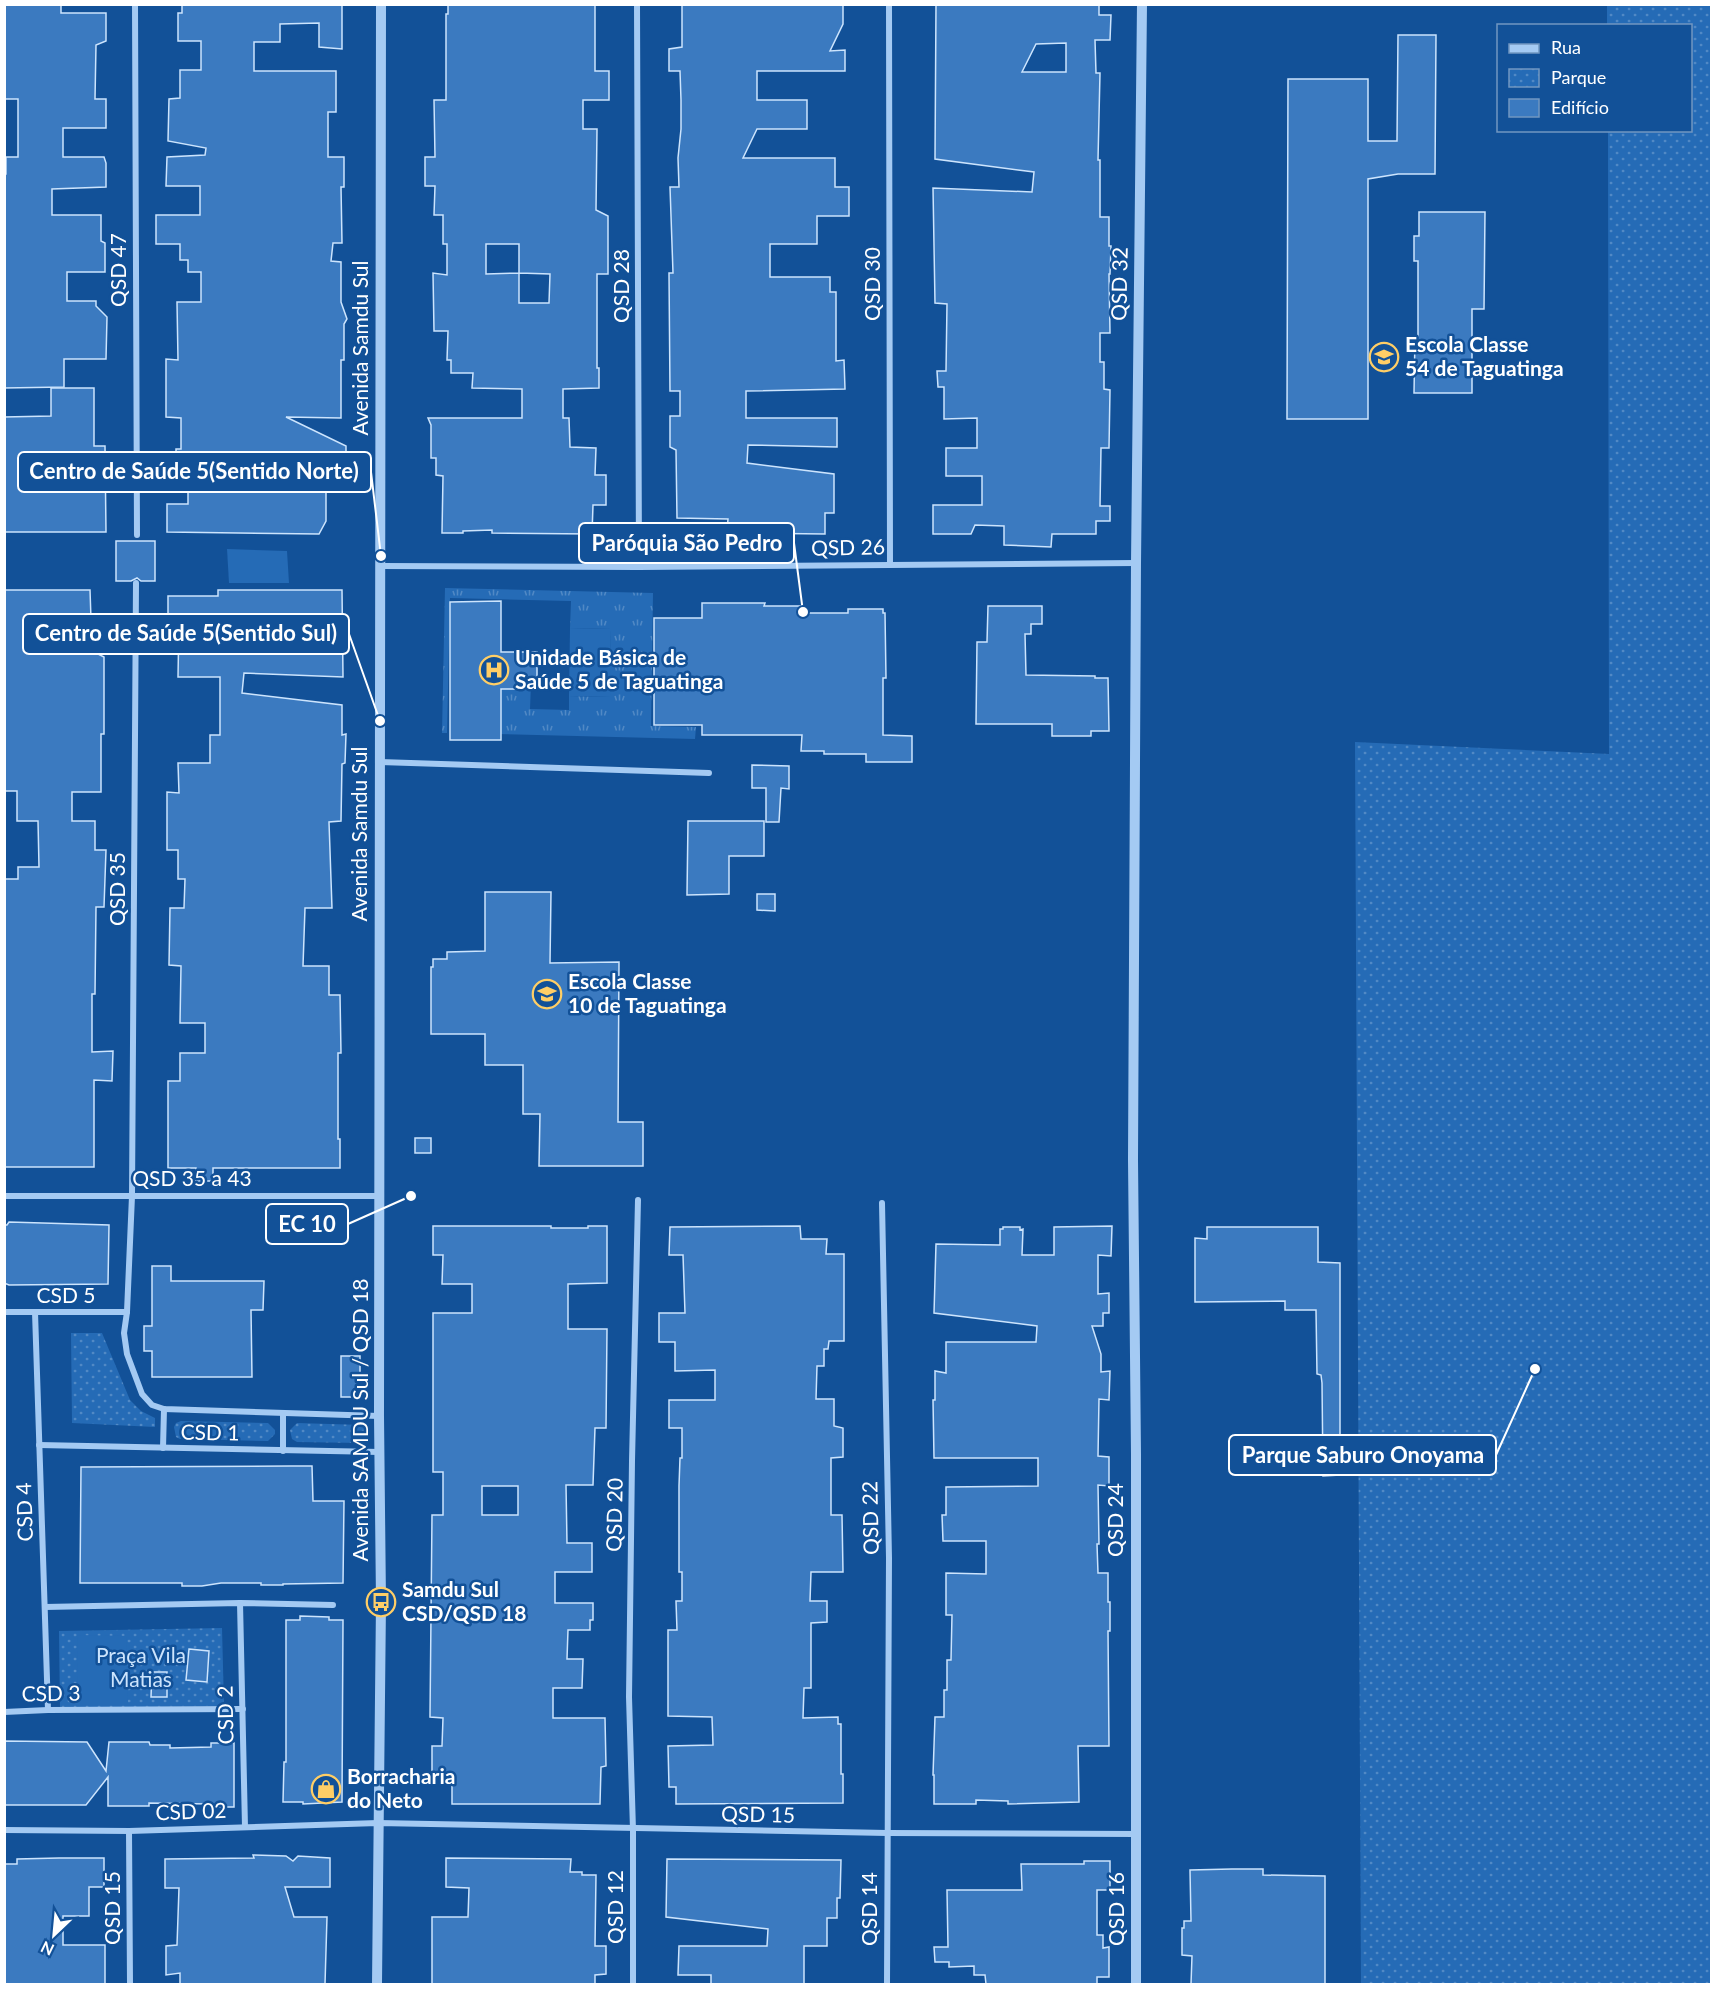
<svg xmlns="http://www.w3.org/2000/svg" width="1716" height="1989" font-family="Lato,sans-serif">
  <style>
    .grass { fill: url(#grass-tufts) }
    .park { fill: url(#park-dots) }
    .garden { fill: #256bb6 }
    .building { fill: #3b7ac0; stroke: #cce4fd; stroke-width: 1.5; fill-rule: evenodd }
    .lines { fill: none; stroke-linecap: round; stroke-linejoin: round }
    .minor { stroke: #a4caf3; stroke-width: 6 }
    .tertiary { stroke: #a4caf3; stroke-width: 10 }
    .labels { text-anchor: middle; stroke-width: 5; stroke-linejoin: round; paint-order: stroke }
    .street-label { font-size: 21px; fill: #fff; stroke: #125198 }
    .poi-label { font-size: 21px; font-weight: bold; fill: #fff; stroke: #125198; text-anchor: start }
    .park-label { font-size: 21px; fill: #cce4fd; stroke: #125198 }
    .leader { fill: none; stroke: #fff; stroke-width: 2 }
    .callout-dot { fill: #fff; stroke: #125198; stroke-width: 2 }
    .callout { fill: #125198; stroke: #fff; stroke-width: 2 }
    .callout-label { font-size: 22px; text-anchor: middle; font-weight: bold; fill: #fff }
  </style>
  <defs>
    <pattern id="grass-tufts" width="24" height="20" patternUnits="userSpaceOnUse" patternTransform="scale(1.5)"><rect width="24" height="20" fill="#256bb6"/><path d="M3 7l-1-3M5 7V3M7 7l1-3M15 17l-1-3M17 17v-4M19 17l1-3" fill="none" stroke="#5189c5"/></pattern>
    <pattern id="park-dots" width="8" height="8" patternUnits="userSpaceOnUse" patternTransform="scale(1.5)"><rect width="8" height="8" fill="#256bb6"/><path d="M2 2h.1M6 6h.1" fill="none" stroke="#5189c5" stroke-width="1.8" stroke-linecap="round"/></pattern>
  </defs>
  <rect width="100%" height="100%" fill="#125198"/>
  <path class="grass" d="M445 588 653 593 651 726 696 727 695 739 496 734 497 682 531 683 530 709 569 710V696L609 697 611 629 570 628 571 601 450 598 447 733H442Z"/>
  <g class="park">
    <path d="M1607 5H1711V1984H1361L1355 742 1609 754 1608 131 1690 130V26L1607 25Z"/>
    <path d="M71 1333H102L130 1400 141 1411 155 1418V1427L72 1423Z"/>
    <path d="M181 1421 268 1423 275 1430V1434L268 1441 180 1439 176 1437 174 1427 176 1423Z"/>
    <path d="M297 1423 363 1425 367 1428 369 1437 363 1443 297 1442 292 1439 290 1430Z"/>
    <path d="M222 1628 224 1706 60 1708 59 1631Z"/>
  </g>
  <g class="garden">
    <path d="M227 549 287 551 289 583H229Z"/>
    <path d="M570 628 611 629 610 697 569 696Z"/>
    <path d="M77 1635 126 1636 128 1704H78Z"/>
  </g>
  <g class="building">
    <path d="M4 4H61V13H106V41L96 45 95 99H106V128H63V157H104L106 163V187L52 189V215H101V241L105 243V272H67V301H96V306L107 317 106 359H64V387L4 388V174H6V157H18V99H4Z"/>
    <path d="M182 4H342V49L319 47V23L280 24V42H254V71H336V112H328V157H344V187H341L342 243H333L331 261 341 262V302L347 319 344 324V360H341V418L286 417 346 446V475H326V521L319 534 167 532V504H188V474H170V458L176 459V449H181V418L166 417V359L178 360 177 302H201V272H188V260H180V244H156V215H200V186H166L167 157 205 155 206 148 168 141 169 99 180 98V70H201V41H178V13H182Z"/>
    <path d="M448 4H595V71H609V100H583V129H597L596 210 608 216V274H597V368H599V388L563 389V418H569L570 447 596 448 595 475H606V505H593L592 534 492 533V530L463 531V533H442L443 476 436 475V458H431V425L428 418H522V389L472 388 473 373H451V360H447L448 331H434L433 273 447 275V244H443V215H434L435 186H425V157H435L434 100H446V14H448ZM486 244H519V273L486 274ZM519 273 550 274 549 303H519Z"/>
    <path d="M682 4H843V24L830 51 845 50V71H757V100H807V129H757L743 158H835V187H849V216H817V244H770V277H830V292H836V361L844 360 845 389 746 391V418H837V447L748 445 747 463 834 474V513H825V534L727 533 728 519 677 518 676 450 670 447V416H680V391H670L669 273H673L670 187H679L678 158 681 129V100L680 71H669V49L682 47Z"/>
    <path d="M936 4H1099V15H1111L1110 40H1095L1096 73H1100L1098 160H1100V217H1109V246H1111L1110 274H1109L1110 333H1100V362H1104V389L1110 390 1109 448H1101L1100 506H1110V521H1096V534H1052L1051 547 1004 545V526L975 525 971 534H933V505H982V476H946V448H977V418L944 419V387H938L937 371H946L947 304 935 303 933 188 1032 192 1034 172 935 159ZM1066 43V72H1022L1036 44Z"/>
    <path d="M1398 35H1436L1435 174H1398L1368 179V419H1287L1288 79H1368V141H1397Z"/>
    <path d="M1419 212H1485L1484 309H1472V393H1414L1415 336H1418V261H1414V236H1419Z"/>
    <path d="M51 388H94V446H105L106 532H4V417L51 416Z"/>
    <path d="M116 541H155V581H141L137 578 131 581H116Z"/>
    <path d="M4 590H90L91 619H99L98 654 104 657V734H101V792H72V821H95V850H106L104 907H96L95 994H92V1052L113 1051 112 1081 94 1080V1167H4V879H18V867H39L38 821H17V791H4Z"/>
    <path d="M218 590H342L343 677 244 673 242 693 342 705V735L346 734 345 763 342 764 341 821 329 822 332 908H305L303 966H329V995H340L341 1053H338V1139H340V1168H213V1181H196V1168H168V1081H180V1053H205V1023H180L181 966 169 965 170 908H184L185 879H178V850H167V792L179 793 178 763H210V735H220V677H178L179 619H168V596H218Z"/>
    <path d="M501 601V652H537V689H501V740H450V602Z"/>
    <path d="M702 603H765L764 606H802V613H848V609H883V613H885L886 678H883V735L912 736V762H866V754H824V751H801L802 735H702V725H654V618H702Z"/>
    <path d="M988 606H1042V624H1031V634H1025L1026 675 1095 676V678H1108L1109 731H1091V736H1052V724H976L977 642H987Z"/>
    <path d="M752 765 789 766V789L781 788 779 822H766V788H752Z"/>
    <path d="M688 821H764V856H729V894L687 895Z"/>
    <path d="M485 892H551L550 963 619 962 618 1122H643V1166H539L540 1114H523V1065H485V1034H431V967H433V959H447V952L485 951Z"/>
    <path d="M757 894H775V911L757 910Z"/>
    <rect x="415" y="1138" width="16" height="15"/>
    <path d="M9 1222 109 1225 108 1284 9 1285 4 1283V1225H7Z"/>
    <path d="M433 1226H551V1228H588V1226H607V1283L568 1284V1329H607L606 1428H595L593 1485H566L567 1543H592V1572H555V1603H593V1620H590V1630H568L567 1659H583L582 1688H553V1718H605L606 1766 601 1767 600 1804H452V1774H432V1746H442L443 1718 430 1717 432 1515H443V1472H433V1313H472V1284H442L443 1255H433ZM482 1486H518V1515H482Z"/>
    <path d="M800 1226 801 1239H827L826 1254H844V1341H829L828 1349H824V1366H817L816 1399H834V1426L843 1428V1457L831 1458V1515H842L843 1572H811L810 1601H827V1622L811 1623V1688H804L803 1718 838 1717V1724H841V1774H843V1803L676 1804V1787H669L668 1746 713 1745 712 1717 668 1716V1630H677L676 1601H682V1572H679V1486L680 1458H682V1428H669V1400H715V1370L675 1371V1342H659V1313H685L683 1255H669L670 1227Z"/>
    <path d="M1112 1226 1111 1256 1098 1255V1294L1109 1293V1313H1103V1326H1092L1101 1354V1372L1110 1371 1109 1400 1099 1399 1098 1456 1109 1457V1486L1098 1485 1099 1544H1097L1098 1573H1108V1602H1110V1631H1108L1109 1746H1078L1079 1802 1008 1804V1801L976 1800V1804H934V1775H933L935 1717H944V1690H947V1660H951L952 1615H946V1573L986 1574V1541H943L942 1515H946V1487L1038 1486V1458H934L933 1400H935V1371L946 1373V1342H1036L1037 1326 934 1313 936 1244 1000 1245V1229H1003V1227H1020V1230L1023 1229 1022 1255H1054V1227Z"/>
    <path d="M1207 1227H1318V1262L1340 1263V1475L1323 1476 1322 1383 1321 1375 1317 1374 1316 1310H1285V1301L1195 1302V1238L1207 1239Z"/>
    <path d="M152 1266H171V1281H264L263 1310H251L252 1377H152V1351H144V1326H152Z"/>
    <rect x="341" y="1356" width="19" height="41"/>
    <path d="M290 1466H312L313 1501H344L343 1583 283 1584V1585H261V1583H221L202 1586H182V1583H80L81 1467Z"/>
    <path d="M300 1616 329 1617V1620H343L342 1802 303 1804V1802H283L284 1762H286V1620H300Z"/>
    <path d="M189 1649 209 1651 207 1682 186 1680Z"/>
    <path d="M152 1672H167V1697H151Z"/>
    <path d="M4 1741 87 1742 106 1771 109 1742H149L150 1745H170V1748L211 1747V1743H234V1807H210V1804L149 1803V1806H108V1777L86 1805H4Z"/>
    <path d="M253 1855 286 1856 293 1861 298 1856 330 1858V1887H285L294 1917H327L325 1984H180V1973L166 1975V1946L177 1945 179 1888H165V1859L254 1858Z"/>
    <path d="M59 1858H104V1887H89V1916H63V1945H105V1984H4V1864H17V1859Z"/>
    <path d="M446 1858 571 1859 570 1872H582V1875H596L595 1946H606V1974L595 1975V1984H432V1917H468L469 1888 446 1887Z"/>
    <path d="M667 1859 841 1860 840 1898H837V1918H827V1946H804V1984H711V1975H678L679 1946H767L768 1929 666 1917Z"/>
    <path d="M1084 1861H1110V1890H1097V1935H1103V1948L1109 1947V1977H1097V1984H986L985 1975H974V1966L949 1967V1962H935L934 1947H948L947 1890H1022L1021 1864H1084Z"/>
    <path d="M1232 1869H1263V1875L1325 1876V1984H1191L1192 1956 1182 1955V1928H1184V1921H1191L1190 1870Z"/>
  </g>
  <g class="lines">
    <g class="minor">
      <path d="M135 4 137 535"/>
      <path d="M637 4 639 567"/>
      <path d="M889 4 890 564"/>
      <path d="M381 566 639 567 1136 563"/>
      <path d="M136 583 132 1196 127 1312 124 1333 127 1354 142 1394 152 1405 164 1409 379 1416"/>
      <path d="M380 762 709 773"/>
      <path d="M4 1196H380"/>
      <path d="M882 1203 889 1558 887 1984"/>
      <path d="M4 1312H127"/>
      <path d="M35 1312 48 1710"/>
      <path d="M39 1445 380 1452"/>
      <path d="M163 1448 164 1409"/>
      <path d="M283 1451V1414"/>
      <path d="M240 1603 245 1827"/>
      <path d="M45 1607 240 1603 333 1605"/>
      <path d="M4 1712 48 1710 243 1709"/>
      <path d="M4 1830 129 1831 378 1823 887 1833 1137 1834"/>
      <path d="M129 1831 130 1984"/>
      <path d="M633 1984V1830L629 1697 632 1461 638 1200"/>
    </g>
    <g class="tertiary">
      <path d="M377 1984 381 1602 379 1416 381 4"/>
      <path d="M1136 1984V1454L1133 1160 1136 563 1142 4"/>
    </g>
  </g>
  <defs>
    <g id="school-ring" transform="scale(1.5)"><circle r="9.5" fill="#125198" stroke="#ffce66" stroke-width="1.5"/><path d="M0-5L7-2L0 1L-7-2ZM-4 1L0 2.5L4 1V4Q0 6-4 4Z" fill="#ffce66"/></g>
    <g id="hospital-ring" transform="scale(1.5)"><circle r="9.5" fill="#125198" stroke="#ffce66" stroke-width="1.5"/><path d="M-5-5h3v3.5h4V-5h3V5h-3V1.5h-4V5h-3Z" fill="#ffce66"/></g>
    <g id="bus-ring" transform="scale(1.5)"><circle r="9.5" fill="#125198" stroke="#ffce66" stroke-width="1.5"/><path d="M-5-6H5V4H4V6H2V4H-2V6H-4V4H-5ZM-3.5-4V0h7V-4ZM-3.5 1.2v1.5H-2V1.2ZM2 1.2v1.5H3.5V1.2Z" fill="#ffce66"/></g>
    <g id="shop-ring" transform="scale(1.5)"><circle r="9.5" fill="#125198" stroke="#ffce66" stroke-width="1.5"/><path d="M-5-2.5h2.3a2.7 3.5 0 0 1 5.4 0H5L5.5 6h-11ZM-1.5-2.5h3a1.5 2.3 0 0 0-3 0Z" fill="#ffce66"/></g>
  </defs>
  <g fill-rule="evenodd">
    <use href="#school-ring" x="1384" y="357"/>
    <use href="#hospital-ring" x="494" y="670"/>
    <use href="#school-ring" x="547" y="994"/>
    <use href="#bus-ring" x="381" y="1602"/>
    <use href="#shop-ring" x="326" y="1789"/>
  </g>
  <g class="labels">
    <g class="street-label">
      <text transform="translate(119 270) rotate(-90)" y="7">QSD 47</text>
      <text transform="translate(873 284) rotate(-90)" y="7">QSD 30</text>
      <text transform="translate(1120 284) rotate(-89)" y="7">QSD 32</text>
      <text transform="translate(622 286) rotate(-90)" y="7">QSD 28</text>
      <text transform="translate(361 348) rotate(-90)" y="7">Avenida Samdu Sul</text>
      <text transform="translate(848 548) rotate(-1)" y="7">QSD 26</text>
      <text transform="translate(360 834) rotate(-90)" y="7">Avenida Samdu Sul</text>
      <text transform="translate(118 889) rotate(-90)" y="7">QSD 35</text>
      <text x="192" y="1186">QSD 35 a 43</text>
      <text x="66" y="1303">CSD 5</text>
      <text transform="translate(361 1420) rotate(-90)" y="7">Avenida SAMDU Sul / QSD 18</text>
      <text transform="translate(210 1433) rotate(1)" y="7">CSD 1</text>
      <text transform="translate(25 1512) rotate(-92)" y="7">CSD 4</text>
      <text transform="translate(615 1515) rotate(-89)" y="7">QSD 20</text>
      <text transform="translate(871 1518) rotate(-91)" y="7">QSD 22</text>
      <text transform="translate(1116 1520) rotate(-90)" y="7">QSD 24</text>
      <text transform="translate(51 1694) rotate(-1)" y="7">CSD 3</text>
      <text transform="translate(226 1715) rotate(-91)" y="7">CSD 2</text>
      <text transform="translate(191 1812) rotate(-2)" y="7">CSD 02</text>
      <text transform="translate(758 1815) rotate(1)" y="7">QSD 15</text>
      <text transform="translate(616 1907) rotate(-90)" y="7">QSD 12</text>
      <text transform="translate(113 1908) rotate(-90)" y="7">QSD 15</text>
      <text transform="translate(870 1909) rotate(-90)" y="7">QSD 14</text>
      <text transform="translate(1117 1909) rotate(-90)" y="7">QSD 16</text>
    </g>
    <g class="poi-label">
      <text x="1405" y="352">Escola Classe<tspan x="1405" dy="24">54 de Taguatinga</tspan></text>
      <text x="515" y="665">Unidade Básica de<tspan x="515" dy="24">Saúde 5 de Taguatinga</tspan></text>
      <text x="568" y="989">Escola Classe<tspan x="568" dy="24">10 de Taguatinga</tspan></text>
      <text x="402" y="1597">Samdu Sul<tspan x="402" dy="24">CSD/QSD 18</tspan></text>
      <text x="347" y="1784">Borracharia<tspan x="347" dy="24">do Neto</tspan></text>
    </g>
    <g class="park-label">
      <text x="141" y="1663">Praça Vila<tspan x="141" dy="24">Matias</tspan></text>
    </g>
  </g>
  <path class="leader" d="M381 556L371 472M803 612L794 543M380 721L349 634M411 1196L348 1224M1535 1369L1496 1455"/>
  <g class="callout-dot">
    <circle cx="381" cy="556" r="6"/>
    <circle cx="803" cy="612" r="6"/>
    <circle cx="380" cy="721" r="6"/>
    <circle cx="411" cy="1196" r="6"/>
    <circle cx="1535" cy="1369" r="6"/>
  </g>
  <g class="callout">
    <rect x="18" y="452" width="353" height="40" rx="6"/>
    <rect x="579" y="523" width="215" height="40" rx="6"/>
    <rect x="23" y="614" width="326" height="40" rx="6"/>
    <rect x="266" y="1204" width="82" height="40" rx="6"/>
    <rect x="1229" y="1435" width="267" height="40" rx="6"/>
  </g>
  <g class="callout-label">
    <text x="194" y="479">Centro de Saúde 5(Sentido Norte)</text>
    <text x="687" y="551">Paróquia São Pedro</text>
    <text x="186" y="641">Centro de Saúde 5(Sentido Sul)</text>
    <text x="307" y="1232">EC 10</text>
    <text x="1363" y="1463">Parque Saburo Onoyama</text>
  </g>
  <rect width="1716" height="1989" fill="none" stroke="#ffffff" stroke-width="12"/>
  <rect x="1497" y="24" width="195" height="108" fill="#125198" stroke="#7197c1" stroke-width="1.5"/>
  <rect x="1509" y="44" width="30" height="9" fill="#a4caf3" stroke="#7197c1" stroke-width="1.5"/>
  <text x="1551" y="54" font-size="18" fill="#ffffff">Rua</text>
  <rect x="1509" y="69" width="30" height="18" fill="url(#park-dots)" stroke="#7197c1" stroke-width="1.5"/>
  <text x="1551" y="84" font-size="18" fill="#ffffff">Parque</text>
  <rect x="1509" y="99" width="30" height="18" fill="#3b7ac0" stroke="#7197c1" stroke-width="1.5"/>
  <text x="1551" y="114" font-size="18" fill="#ffffff">Edifício</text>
  <g transform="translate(54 1935) rotate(206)" stroke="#125198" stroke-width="4.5" paint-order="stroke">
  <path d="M0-4.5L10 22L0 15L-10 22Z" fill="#ffffff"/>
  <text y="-9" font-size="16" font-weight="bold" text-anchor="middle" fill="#ffffff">N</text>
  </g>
</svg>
